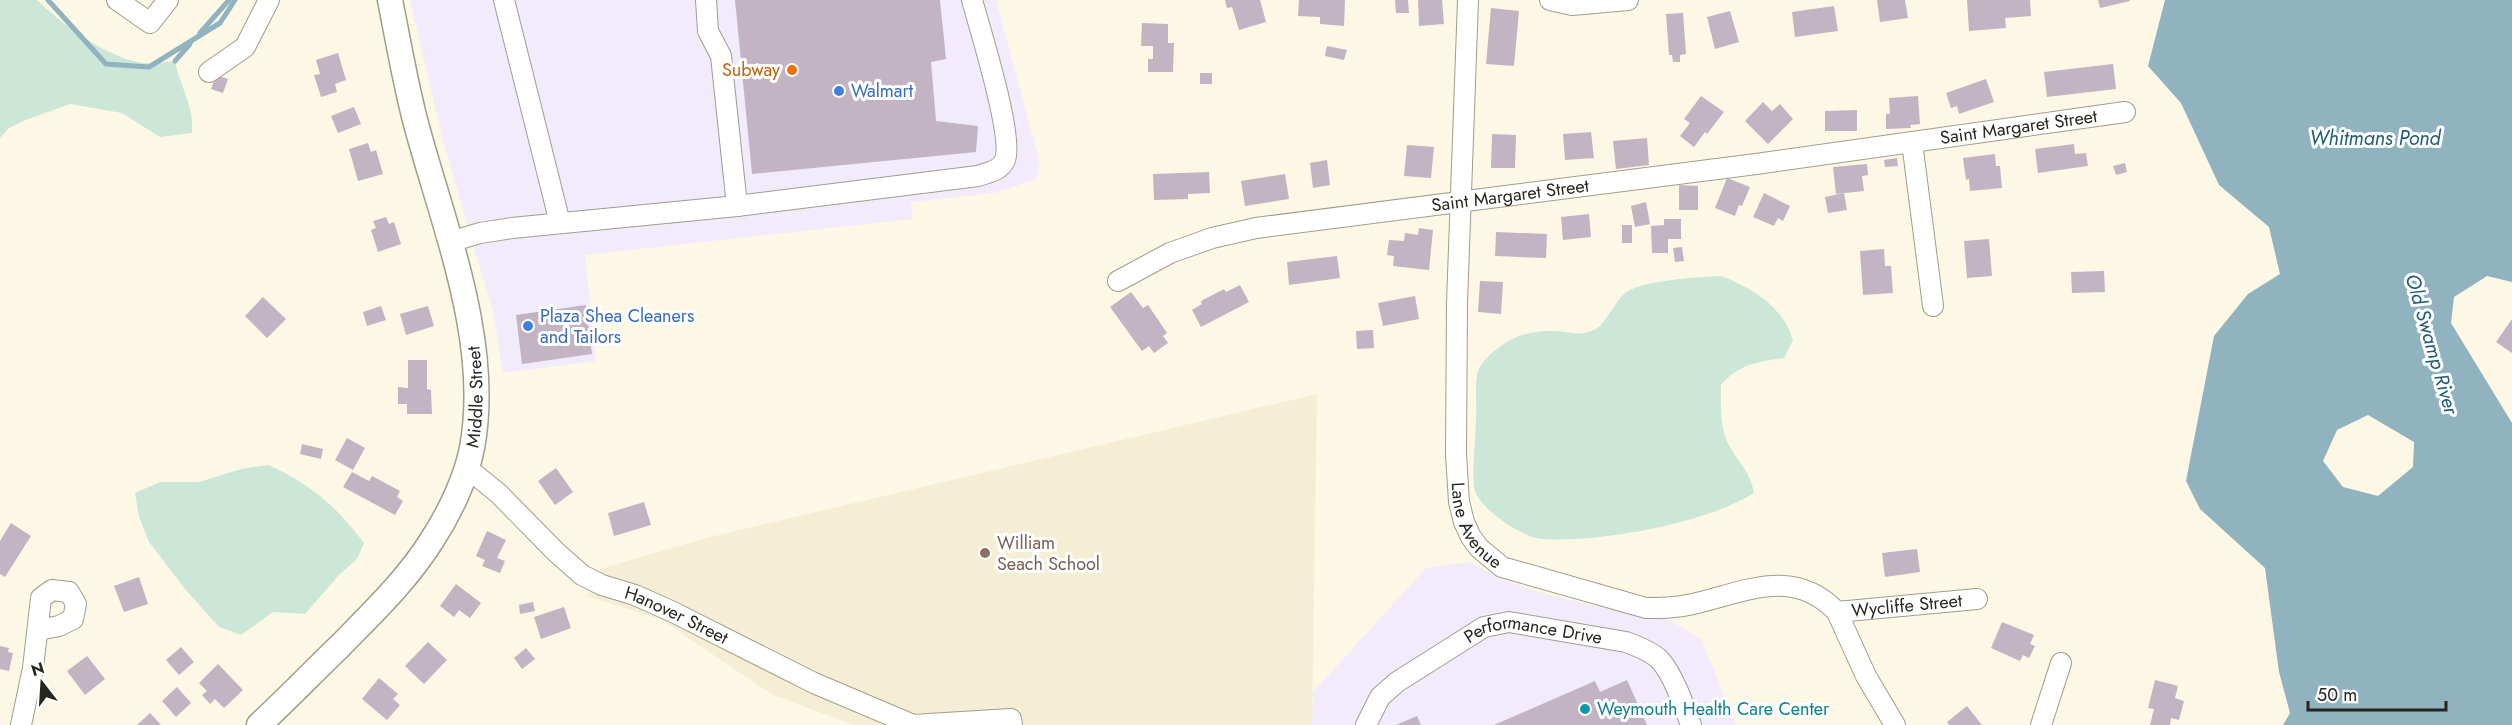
<svg xmlns="http://www.w3.org/2000/svg" width="2512" height="725" font-family="Jost,sans-serif">
  <style>
    .commercial { fill: #f1ebfc }
    .built { fill: #f4eed4 }
    .green { fill: #cce6d7 }
    .water { fill: #91b2bf; fill-rule: evenodd }
    .lines { fill: none; stroke-linecap: round; stroke-linejoin: round }
    .stream { stroke: #91b2bf; stroke-width: 5 }
    .building { fill: #c2b4c2 }
    .minor-casing { stroke: #a19d8c; stroke-width: 22 }
    .major-casing { stroke: #a19d8c; stroke-width: 27 }
    .minor { stroke: #fff; stroke-width: 20 }
    .major { stroke: #fff; stroke-width: 24 }
    .food-dot { fill: #e8710a; stroke: #fff; stroke-width: 2 }
    .shop-dot { fill: #3f7fe0; stroke: #fff; stroke-width: 2 }
    .education-dot { fill: #8d6e63; stroke: #fff; stroke-width: 2 }
    .culture-dot { fill: #0f9aa8; stroke: #fff; stroke-width: 2 }
    .labels { text-anchor: middle; stroke-width: 6; stroke-linejoin: round; paint-order: stroke }
    .food-label { font-size: 18px; fill: #c56008; stroke: #fff; text-anchor: end }
    .shop-label { font-size: 18px; fill: #366cbe; stroke: #fff; text-anchor: start }
    .street-label { font-size: 18px; fill: #26251e; stroke: #fff }
    .education-label { font-size: 18px; fill: #785e54; stroke: #fff; text-anchor: start }
    .culture-label { font-size: 18px; fill: #0d838f; stroke: #fff; text-anchor: start }
    .water-label { font-size: 20px; font-style: italic; fill: #205d73; stroke: #fff }
  </style>
  <rect width="100%" height="100%" fill="#fdf8e6"/>
  <g class="commercial">
    <path d="M410 0H996L1040 164 1036 179 995 193 911 202 913 219 585 255 596 361 503 373 494 316 443 141Z"/>
    <path d="M1470 562 1502 579 1534 591 1646 618H1666L1702 640 1736 725H1312L1313 692 1426 568Z"/>
  </g>
  <path class="built" d="M1317 394 1312 725H854L773 695 662 620 587 596 600 569 710 537Z"/>
  <g class="green">
    <path d="M0 0H37C62 24 102 54 137 62 149 65 163 62 175 61 179 84 195 108 192 133L160 137 122 113 70 104 23 121 9 128 0 138Z"/>
    <path d="M1721 276C1754 289 1782 306 1793 340L1784 358C1758 362 1739 364 1721 385 1721 406 1719 428 1730 447 1740 465 1750 471 1754 493 1707 523 1599 543 1543 539 1523 538 1481 510 1475 491 1471 480 1476 433 1476 418 1477 407 1474 378 1479 369 1482 362 1491 353 1497 349 1513 336 1532 330 1552 331 1572 331 1576 338 1596 329 1605 324 1615 302 1624 294 1639 280 1700 277 1721 276Z"/>
    <path d="M268 465C310 483 337 507 364 543L357 559 339 575 305 614 273 612 241 635 219 627 185 589 149 542 139 517 135 493 160 482H199L241 469Z"/>
  </g>
  <path class="water" d="M2165 0H2512V282L2487 276 2454 297 2451 323 2512 423V725H2283L2290 713 2279 672 2265 568 2200 509 2186 481 2214 336 2248 294 2280 274 2269 227 2219 185 2181 103 2148 66ZM2368 415 2414 442 2413 467 2378 496 2343 487 2323 461 2337 430Z"/>
  <g class="lines">
    <g class="stream">
      <path d="M48 0 106 64 149 67 220 23 235 0"/>
      <path d="M200 33 229 0"/>
      <path d="M175 61 190 44"/>
    </g>
  </g>
  <g class="building">
    <path d="M735 0H940L946 59 931 62 936 121 978 126 976 152 752 174Z"/>
    <path d="M1225 0H1260L1266 22 1239 30 1232 7 1227 8Z"/>
    <path d="M1299 0H1345L1344 26 1320 24V17L1298 16Z"/>
    <path d="M1395 0H1408L1409 13H1396Z"/>
    <path d="M1418 0H1442L1444 24 1419 26Z"/>
    <path d="M1877 0H1905L1908 18 1880 22Z"/>
    <path d="M1967 0H2030L2031 16 2005 18 2006 28 1969 31Z"/>
    <path d="M2098 0H2130V1L2100 8Z"/>
    <path d="M1834 6 1838 31 1795 37 1792 12Z"/>
    <path d="M1491 8 1519 11 1514 66 1486 64Z"/>
    <path d="M1730 11 1739 42 1715 49 1707 17Z"/>
    <path d="M1683 13 1686 54 1680 55V62H1673L1672 55H1669L1666 14Z"/>
    <path d="M1142 23 1168 24V43H1174L1173 72H1148V59H1153V46H1141Z"/>
    <path d="M1327 46 1347 50 1344 60 1325 56Z"/>
    <path d="M338 53 346 80 335 84 337 92 321 97 314 75 320 74 316 60Z"/>
    <path d="M2113 64 2116 89 2047 97 2044 72Z"/>
    <rect x="1200" y="73" width="12" height="11"/>
    <path d="M216 75 228 79 223 93 211 89Z"/>
    <path d="M1986 79 1994 102 1959 114 1957 106 1951 108 1946 93Z"/>
    <path d="M1701 96 1724 112 1707 134 1705 132 1694 147 1680 136 1690 123 1684 119Z"/>
    <path d="M1918 96 1920 124 1910 125 1911 128 1886 129V114H1890L1889 98Z"/>
    <path d="M1763 102 1772 111 1780 104 1793 119 1768 144 1745 121Z"/>
    <path d="M354 107 361 124 338 133 331 116Z"/>
    <path d="M1857 110V131H1825V111Z"/>
    <path d="M1591 132 1594 158 1565 160 1563 134Z"/>
    <path d="M1492 134 1516 135 1515 168H1491Z"/>
    <path d="M1647 138 1649 165 1616 169 1613 141Z"/>
    <path d="M368 143 371 152 376 150 383 174 358 181 349 149Z"/>
    <path d="M2074 144 2075 154 2086 153 2088 166 2038 173 2035 149Z"/>
    <path d="M1407 145 1434 147 1431 178 1404 176Z"/>
    <path d="M1995 154 1996 166H2000L2002 188 1970 191 1969 179 1966 180 1963 158Z"/>
    <path d="M1897 158 1898 166 1885 167 1884 160Z"/>
    <path d="M1327 160 1330 185 1313 188 1310 163Z"/>
    <path d="M2125 163 2127 172 2116 175 2113 166Z"/>
    <path d="M1867 164 1868 175 1862 176 1864 191 1836 194 1833 167Z"/>
    <path d="M1209 172 1210 193 1188 194V199L1154 200 1153 174Z"/>
    <path d="M1285 174 1289 199 1245 206 1241 181Z"/>
    <path d="M1727 178 1750 187 1742 206 1739 205 1735 216 1715 208Z"/>
    <path d="M1679 185 1698 186V210H1679Z"/>
    <path d="M1764 193 1790 206 1783 221 1778 218 1774 226 1753 217Z"/>
    <path d="M1844 193 1847 210 1828 213 1825 197Z"/>
    <path d="M1646 202 1650 224 1635 227 1631 206Z"/>
    <path d="M1589 214 1591 237 1563 240 1561 217Z"/>
    <path d="M386 217 389 224 394 222 401 244 378 252 371 230 376 228 373 221Z"/>
    <path d="M1664 219H1681V239H1668V253H1652L1651 226 1664 225Z"/>
    <rect x="1622" y="225" width="10" height="18"/>
    <path d="M1419 228 1433 230 1429 270 1393 266 1394 256 1387 255 1389 240 1404 241 1405 233 1418 235Z"/>
    <path d="M1496 232 1547 234 1546 258 1495 256Z"/>
    <path d="M1989 239 1992 276 1967 278 1964 241Z"/>
    <path d="M1682 247 1684 261 1675 262 1673 248Z"/>
    <path d="M1884 249 1885 266H1891L1893 293 1863 295 1860 251Z"/>
    <path d="M1337 256 1340 278 1289 285 1287 262Z"/>
    <path d="M2104 271 2105 292 2072 293 2071 272Z"/>
    <path d="M1480 281 1503 282 1501 314 1478 312Z"/>
    <path d="M1240 285 1249 302 1201 327 1192 310 1202 304 1201 301 1224 289 1226 292Z"/>
    <path d="M1131 292 1143 308 1148 305 1167 333 1163 336 1168 343 1154 353 1149 346 1142 351 1110 307Z"/>
    <path d="M1415 296 1419 319 1383 326 1378 303Z"/>
    <path d="M263 297 286 319 267 338 245 316Z"/>
    <path d="M586 305 592 354 522 364 516 315Z"/>
    <path d="M381 306 386 320 367 326 363 312Z"/>
    <path d="M428 306 434 326 406 335 400 314Z"/>
    <path d="M2512 319V353L2496 342Z"/>
    <path d="M1373 330 1374 348 1357 349 1356 331Z"/>
    <path d="M408 360H427V389L431 390 432 414H407V404H398V387L408 388Z"/>
    <path d="M347 438 365 448 353 470 335 460Z"/>
    <path d="M302 444 323 449 321 459 300 454Z"/>
    <path d="M556 468 573 492 555 505 538 481Z"/>
    <path d="M352 472 369 481 372 476 400 491 397 497 403 501 395 515 343 487Z"/>
    <path d="M644 502 651 525 614 536 608 513Z"/>
    <path d="M11 523 31 536 5 577 0 574V541Z"/>
    <path d="M487 531 506 540 497 558 505 561 500 573 482 566 485 560 476 556Z"/>
    <path d="M1917 549 1920 572 1885 577 1882 553Z"/>
    <path d="M139 577 148 604 124 612 114 586Z"/>
    <path d="M456 584 481 603 470 618 459 610 454 617 440 606Z"/>
    <path d="M533 602 535 611 520 614 519 605Z"/>
    <path d="M564 607 571 628 541 639 534 617Z"/>
    <path d="M2002 622 2034 635 2030 644 2035 646 2029 658 2023 655 2020 661 1991 648Z"/>
    <path d="M428 642 447 660 424 684 405 666Z"/>
    <path d="M0 646 9 648 8 652 13 653 9 671 0 669Z"/>
    <path d="M181 647 194 662 179 675 166 660Z"/>
    <path d="M526 648 535 659 522 669 514 658Z"/>
    <path d="M87 656 105 679 85 695 67 671Z"/>
    <path d="M218 664 243 690 224 708 215 699 210 704 202 695 207 691 199 683Z"/>
    <path d="M379 678 398 694 393 699 400 705 387 720 362 699Z"/>
    <path d="M1627 680 1647 725H1494L1595 681 1600 692Z"/>
    <path d="M2155 680 2178 686 2175 698 2184 701 2179 720 2171 718 2170 725H2150L2154 709 2148 708Z"/>
    <path d="M177 687 191 703 176 717 162 701Z"/>
    <path d="M1967 706 1982 725H1949L1947 722Z"/>
    <path d="M150 713 161 725H137Z"/>
    <path d="M1417 716 1421 725H1396Z"/>
  </g>
  <g class="lines">
    <g class="minor-casing">
      <g id="minor">
        <path d="M117 0 150 23 168 0"/>
        <path d="M504 0 560 223"/>
        <path d="M706 0 708 31 721 56 737 206"/>
        <path id="s1" d="M1468 0 1457 303 1456 454 1459 502 1464 522 1471 537 1479 548 1502 567 1646 608C1662 608 1677 608 1693 604 1745 592 1793 566 1837 612L1866 676 1895 725"/>
        <path d="M1550 0 1572 5 1628 0"/>
        <path d="M209 72 245 47 269 0"/>
        <path d="M1912 142 1933 306"/>
        <path d="M450 242 480 233 512 228 737 206 978 176C989 172 1000 171 1005 160 1014 136 980 30 972 0"/>
        <path id="s2" d="M1118 281 1170 253 1212 238 1256 228 1756 164 2125 112"/>
        <path id="s3" d="M467 468 498 493 556 552 582 575 602 585 635 595 673 612 814 683 913 725"/>
        <path id="s4" d="M1837 612 1977 599"/>
        <path d="M21 725 33 668 41 598 52 590 69 592 76 604 73 619 59 626 38 630"/>
        <path d="M912 725 1011 719 1012 725"/>
        <path id="s5" d="M1366 725 1380 697 1397 682 1484 627 1509 622 1626 642C1637 646 1652 652 1660 660 1674 676 1684 706 1691 725"/>
        <path d="M2041 725 2061 663"/>
      </g>
    </g>
    <g class="major-casing">
      <g id="major">
        <path id="s6" d="M259 725C287 699 313 672 340 646 373 612 407 580 432 540 449 514 466 479 472 448 492 340 442 223 415 120 405 81 398 40 390 0"/>
      </g>
    </g>
    <use href="#minor" class="minor"/>
    <use href="#major" class="major"/>
  </g>
  <circle class="food-dot" cx="792" cy="70" r="6"/>
  <g class="shop-dot">
    <circle cx="839" cy="91" r="6"/>
    <circle cx="528" cy="326" r="6"/>
  </g>
  <circle class="education-dot" cx="985" cy="553" r="6"/>
  <circle class="culture-dot" cx="1585" cy="709" r="6"/>
  <g class="labels">
    <g class="food-label">
      <text x="780" y="76">Subway</text>
    </g>
    <g class="shop-label">
      <text x="851" y="97">Walmart</text>
      <text x="540" y="322">Plaza Shea Cleaners<tspan x="540" dy="21">and Tailors</tspan></text>
    </g>
    <g class="street-label">
      <text dy="6" stroke="none"><textPath href="#s2" startOffset="918">Saint Margaret Street</textPath></text>
      <text dy="6" stroke="none"><textPath href="#s2" startOffset="405">Saint Margaret Street</textPath></text>
      <text dy="6" stroke="none"><textPath href="#s6" startOffset="406">Middle Street</textPath></text>
      <text dy="6" stroke="none"><textPath href="#s1" startOffset="531">Lane Avenue</textPath></text>
      <text dy="6" stroke="none"><textPath href="#s4" startOffset="70">Wycliffe Street</textPath></text>
      <text dy="6" stroke="none"><textPath href="#s3" startOffset="260">Hanover Street</textPath></text>
      <text dy="6" stroke="none"><textPath href="#s5" startOffset="206">Performance Drive</textPath></text>
    </g>
    <g class="education-label">
      <text x="997" y="549">William<tspan x="997" dy="21">Seach School</tspan></text>
    </g>
    <g class="culture-label">
      <text x="1597" y="715">Weymouth Health Care Center</text>
    </g>
    <g class="water-label">
      <text x="2375" y="145">Whitmans Pond</text>
      <text transform="translate(2432 344) rotate(74)" y="7">Old Swamp River</text>
    </g>
  </g>
  <g transform="translate(42 683) rotate(343)" stroke="#ffffff" stroke-width="4.5" paint-order="stroke">
  <path d="M0-4.5L10 22L0 15L-10 22Z" fill="#26251e"/>
  <text y="-9" font-size="16" font-weight="bold" text-anchor="middle" fill="#26251e">N</text>
  </g>
  <path d="M2308 701v9h138v-9" fill="none" stroke="#26251e" stroke-width="3"/>
  <text x="2317" y="701" font-size="18" fill="#26251e" stroke="#ffffff" stroke-width="4.5" paint-order="stroke">50 m</text>
</svg>
